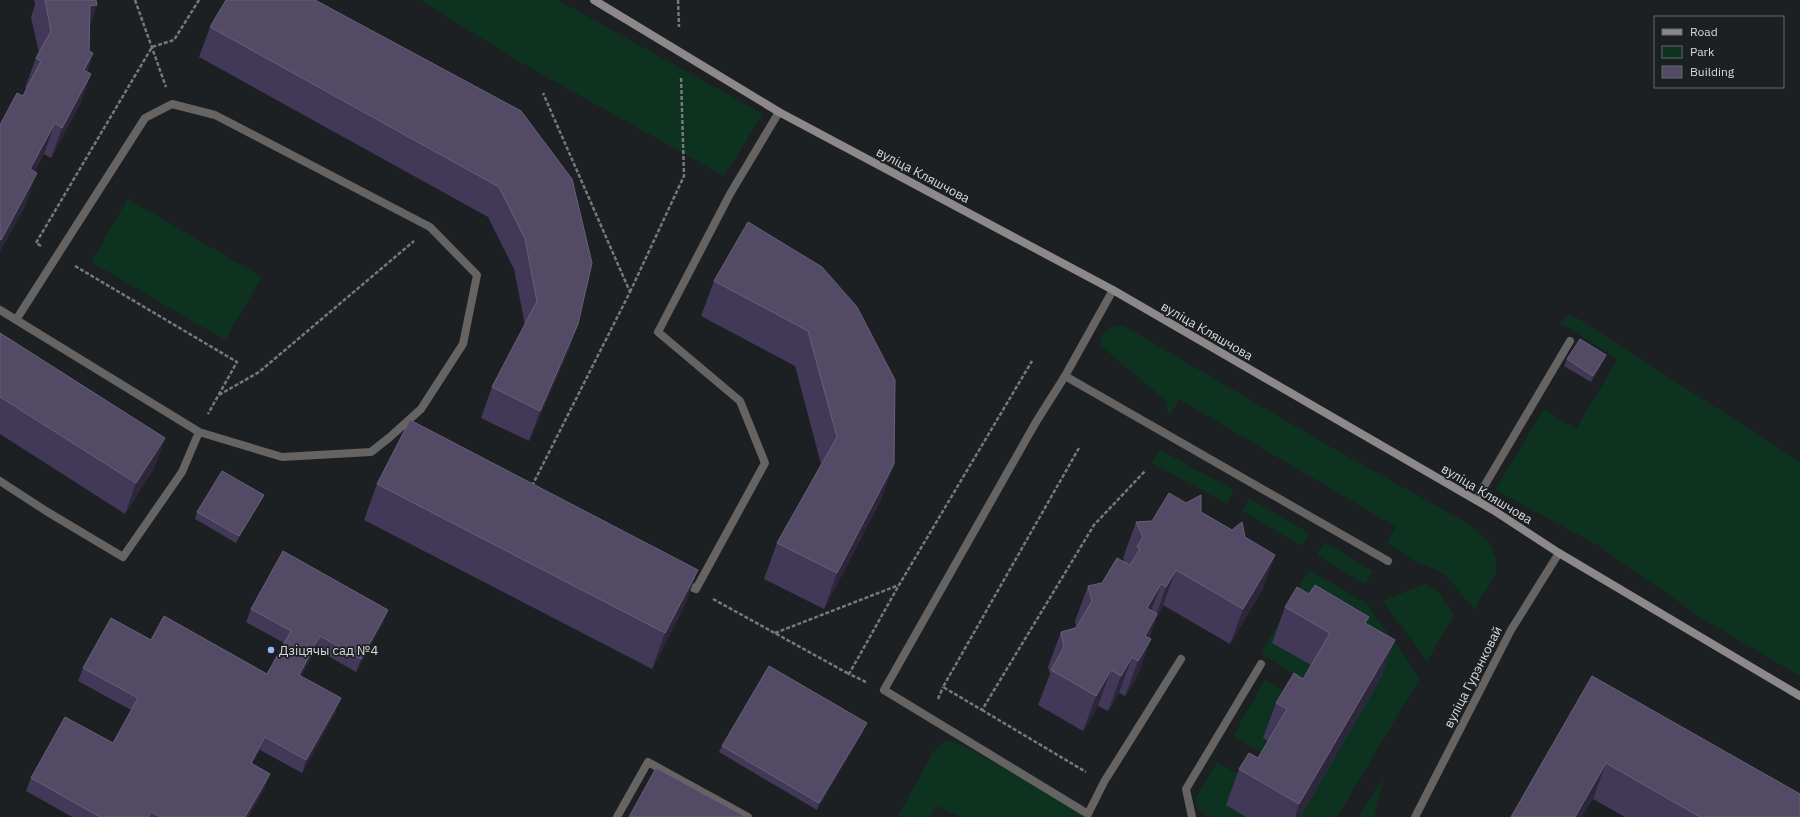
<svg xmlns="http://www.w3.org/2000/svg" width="1800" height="817" viewBox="0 0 1800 817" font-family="'IBM Plex Sans',sans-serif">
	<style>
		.green { fill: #0d3220 }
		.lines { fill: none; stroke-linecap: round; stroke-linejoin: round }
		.path { stroke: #76797b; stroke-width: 2.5; stroke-dasharray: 4 2; stroke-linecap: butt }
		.lane { stroke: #666363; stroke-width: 8 }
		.street { stroke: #666363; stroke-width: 8 }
		.secondary { stroke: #8d898a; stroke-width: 8 }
		.wall { fill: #423857 }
		.shaded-wall { fill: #2d273c }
		.building { fill: #534a65; stroke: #686078 }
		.poi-dot { fill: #95b7fd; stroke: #1d2023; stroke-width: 1.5 }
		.labels { text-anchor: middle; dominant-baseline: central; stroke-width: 3.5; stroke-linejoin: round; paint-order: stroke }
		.street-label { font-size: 13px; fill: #d9dbdd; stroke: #1d2023 }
		.poi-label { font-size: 13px; fill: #d9dbdd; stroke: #1d2023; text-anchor: start }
	</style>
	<rect width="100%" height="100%" fill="#1d2023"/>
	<path class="green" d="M420 0H558L763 114 724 176 520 62Z
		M128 199 262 277 225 340 91 262Z
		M1569 314 1577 318 1800 462V676L1703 619 1596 544 1495 490 1544 409 1576 429 1618 359 1560 323Z
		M1112 326H1124L1336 450 1467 523 1488 541 1496 558V575L1474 609 1446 575 1412 559 1387 543 1396 527 1179 399 1169 416 1165 400 1100 345 1101 336Z
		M1160 450 1234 490 1227 504 1152 463Z
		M1249 498 1309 533 1302 546 1242 511Z
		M1324 542 1373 571 1365 584 1317 555Z
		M1309 570 1367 604 1420 678 1337 817H1300L1317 669 1309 683 1261 654Z
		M1425 584 1438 592 1454 615 1427 661 1383 601Z
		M1265 680 1299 700 1264 738 1274 744 1267 756 1233 736Z
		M946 741 957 742 1093 817H960L937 806 930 817H898L933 752Z
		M1217 762 1252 782 1246 817H1210L1198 810 1196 798Z
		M1384 777 1374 817H1359Z"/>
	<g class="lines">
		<path class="path" d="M135 0 166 87
			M678 0 679 27
			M41 246 36 243 152 47 174 40 199 0
			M75 266 237 362 208 414
			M630 292 684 176 681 76
			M219 395 259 372 414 241
			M1079 448 943 687 982 710 1094 525 1145 471
			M532 486 630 292 543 93
			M713 599 849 674
			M775 633 899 585
			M866 682 849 674 899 585 1032 361
			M938 699 943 687
			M982 710 1086 772"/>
		<path class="lane" d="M1113 290 1065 376 1036 422 884 690 1088 814 1104 782 1181 659
			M0 310 199 432 182 472 123 557 46 511 0 481
			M16 320 145 118 172 104 215 115 430 227 477 275 463 344 421 409 390 437 371 452 282 457 199 432
			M1065 376 1388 561
			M1476 500 1570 341
			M683 583 696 589 765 463 740 401 658 332 730 194 779 112
			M617 817 648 762 748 817
			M1192 817 1186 789 1261 664"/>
		<path class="street" d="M1415 817 1511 630 1559 553"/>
		<path class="secondary" d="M594 0 779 112 1113 290 1493 510 1559 553 1800 696"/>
	</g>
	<path class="wall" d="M34 0H96L97 5 90 23 89 51 93 53 87 72 91 74 80 104 51 158 44 154 34 172 26 204 0 251V125L23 96 26 89 25 88 36 58 39 53 31 17 35 5Z
		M210 27 521 111 578 324 567 354 529 441 481 418 492 387 525 325 514 269 488 217 199 57Z
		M822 267 881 500 824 609 764 579 777 543 821 464 795 366 701 316 714 281Z
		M0 333 165 438 154 468 125 514 0 434Z
		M1606 355 1603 362 1591 382 1564 366 1567 359Z
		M377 484 685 605 652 669 364 520Z
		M264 495 261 501 236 543 195 519 197 512Z
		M1201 512 1275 555 1262 590 1230 644 1163 605 1156 619 1149 638 1138 675 1125 696 1119 693 1108 711 1098 706 1083 731 1038 705 1050 674 1048 667 1061 632 1076 627 1075 621 1088 586 1102 583 1125 563 1123 558 1136 522 1152 521Z
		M1309 594 1366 624 1382 676 1300 817H1246L1226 805 1239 769 1258 758 1268 741 1263 738 1276 703 1303 679 1311 665 1272 643 1285 607Z
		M251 609 388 610 383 623 356 672 316 649 301 676 336 711 302 773 260 750 252 764 265 787 248 817H72L26 791 31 778 113 743 131 710 78 681 83 668 151 640 267 674 284 643 246 622Z
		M1592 676 1800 817H1625L1593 799Z
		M864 730 817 810 719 752 722 746Z"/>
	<path class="shaded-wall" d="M88 0H96L94 5H97L86 35Z
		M93 53 82 84 84 70Z
		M91 74 80 104 51 158 62 128Z
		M55 123 44 154 19 200 30 169Z
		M37 173 26 204 0 251V242L1 240Z
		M578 324 567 354 529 441 540 411Z
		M1606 355 1603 362 1591 382 1593 376Z
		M165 438 154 468 125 514 136 483Z
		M894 464 881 500 824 609 837 573Z
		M264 495 261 501 236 543 239 536Z
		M1275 555 1262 590 1230 644 1243 609Z
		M698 570 685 605 652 669 665 633Z
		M1176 570 1163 605 1156 619 1144 650 1145 636 1155 618 1166 587Z
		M1161 584 1148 619 1147 608Z
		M388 610 383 623 356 672 361 659Z
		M320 636 316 649 294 688 299 675Z
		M1151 639 1138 675 1125 696 1138 661Z
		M1395 640 1382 676 1300 817H1295L1299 804Z
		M1132 657 1119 693 1108 711 1121 676Z
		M1111 670 1098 706 1083 731 1096 696Z
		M341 698 336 711 302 773 306 760Z
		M867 723 864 730 817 810 819 803Z
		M265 737 260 750 246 776 251 763Z
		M1606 763 1593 799 1582 817H1575Z
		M270 774 265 787 248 817H245Z"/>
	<path class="building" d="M45 0H96L97 5 90 6 89 51 93 53 84 70 91 74 62 128 55 123 30 169 37 173 1 240 0 239V125L17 93 23 96 41 61 36 58 51 31Z
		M226 0H315L521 111 572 179 592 263 578 324 540 411 492 387 537 301 525 239 499 187 210 27Z
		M748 222 822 267 857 307 895 380 894 464 837 573 777 543 837 437 808 331 714 281Z
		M0 333 165 438 136 483 0 397Z
		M1580 339 1606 355 1593 376 1567 359Z
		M410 420 698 570 665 633 377 484Z
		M222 471 264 495 239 536 197 512Z
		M1169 493 1186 503 1201 495V512L1232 530 1242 522 1245 537 1275 555 1243 609 1176 570 1166 587 1161 584 1147 608 1157 614 1145 636 1151 639 1138 661 1132 657 1121 676 1111 670 1096 696 1051 670 1064 647 1061 632 1076 628 1092 601 1088 586 1102 583 1117 558 1130 565 1140 549 1137 547 1143 537 1136 522 1152 521Z
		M283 551 388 610 361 659 320 636 299 675 341 698 306 760 265 737 251 763 270 774 245 817H161L151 812 148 817H100L31 778 65 717 113 743 138 698 83 668 111 618 151 640 164 616 267 674 291 631 251 609Z
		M1315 585 1369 617 1365 623 1395 640 1299 804 1239 769 1249 753 1258 758 1287 709 1276 703 1294 673 1303 679 1330 633 1285 607 1297 587 1309 594Z
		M769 666 867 723 819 803 722 746Z
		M1592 676 1800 794V817H1700L1606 763 1575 817H1511Z
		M656 768 746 817H629Z"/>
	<circle class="poi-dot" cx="271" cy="650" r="4"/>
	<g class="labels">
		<g class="street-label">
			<text transform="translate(923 175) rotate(28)">вуліца Кляшчова</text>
			<text transform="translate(1207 331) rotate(30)">вуліца Кляшчова</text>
			<text transform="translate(1487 494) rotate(31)">вуліца Кляшчова</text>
			<text transform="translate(1473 677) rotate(-63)">вуліца Гурэнковай</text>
		</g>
		<g class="poi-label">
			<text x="279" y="650">Дзіцячы сад №4</text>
		</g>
	</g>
	<rect x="1654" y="16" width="130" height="72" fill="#1d2023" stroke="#686b6d"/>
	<rect x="1662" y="29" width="20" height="6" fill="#8d898a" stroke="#686b6d"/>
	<text x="1690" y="36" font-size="12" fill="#d9dbdd">Road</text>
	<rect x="1662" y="46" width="20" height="12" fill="#0d3220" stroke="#686b6d"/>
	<text x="1690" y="56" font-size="12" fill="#d9dbdd">Park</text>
	<rect x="1662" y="66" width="20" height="12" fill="#534a65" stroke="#686b6d"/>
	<text x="1690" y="76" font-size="12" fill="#d9dbdd">Building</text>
</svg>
